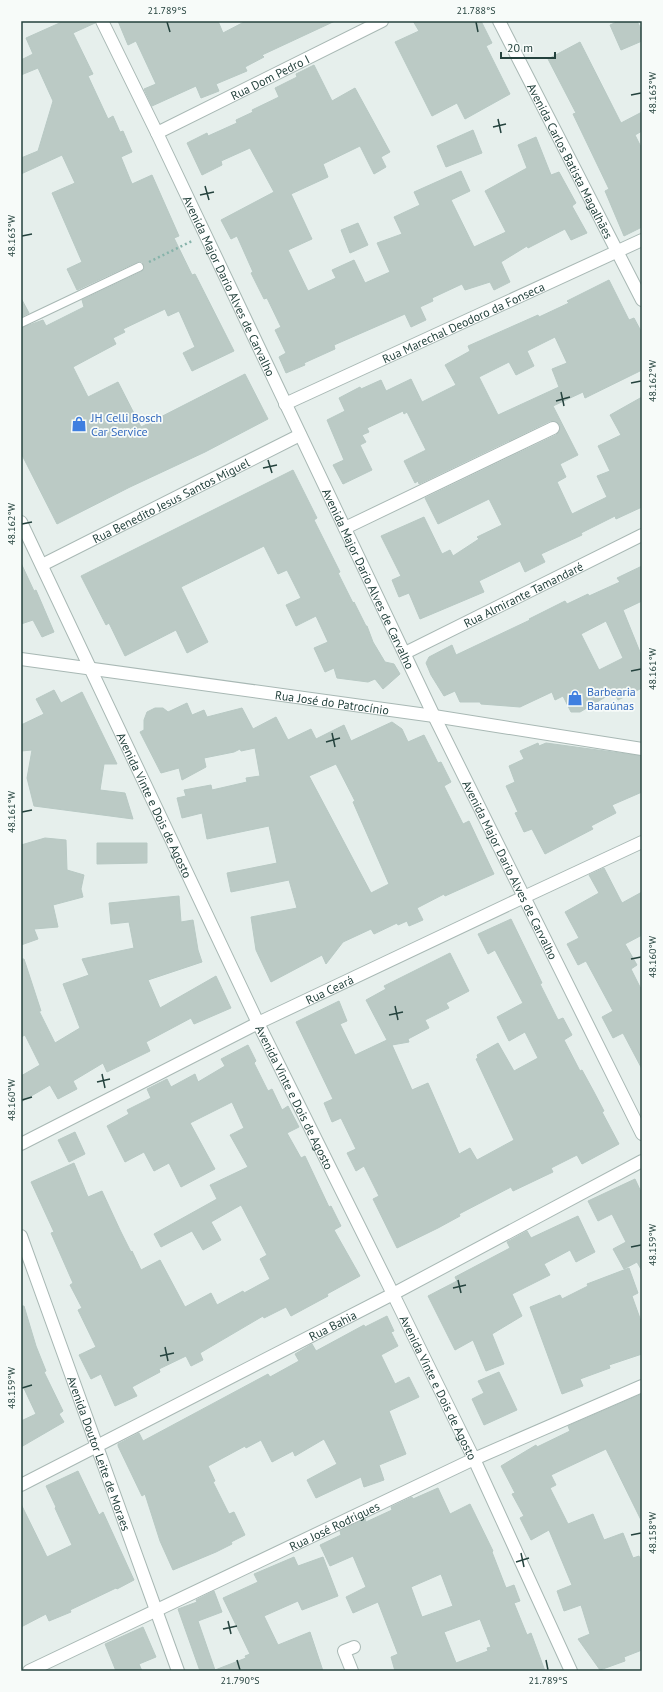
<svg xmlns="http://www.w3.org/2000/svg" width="663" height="1692" viewBox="0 0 663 1692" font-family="'PT Sans',sans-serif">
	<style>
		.building { fill: #bbcac5; stroke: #b8c9c4; fill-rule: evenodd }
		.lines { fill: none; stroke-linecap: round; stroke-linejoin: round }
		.service-casing { stroke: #a8b8b4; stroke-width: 10 }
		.minor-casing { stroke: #a8b8b4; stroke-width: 14 }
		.tertiary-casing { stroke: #a8b8b4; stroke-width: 14 }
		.path { stroke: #86b3aa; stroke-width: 2.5; stroke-dasharray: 2 3; stroke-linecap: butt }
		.service { stroke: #fff; stroke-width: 8 }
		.minor { stroke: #fff; stroke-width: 12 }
		.tertiary { stroke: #fff; stroke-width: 12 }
		.ticks { fill: none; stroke: #24423d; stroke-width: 1.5 }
		.labels { text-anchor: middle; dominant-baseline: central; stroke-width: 3.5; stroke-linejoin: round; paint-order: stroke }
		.street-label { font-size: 12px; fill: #24423d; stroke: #f7fbf9 }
		.shop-label { font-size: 12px; fill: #366cbe; stroke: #f7fbf9; text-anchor: start }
		.neatline { fill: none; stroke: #24423d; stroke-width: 1.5 }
		.ticks-label { font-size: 10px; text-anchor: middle; fill: #24423d }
	</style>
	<rect width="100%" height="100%" fill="#e6efec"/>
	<path class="building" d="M64 21H95V23L73 33 93 74 88 76 108 119 113 116 120 132 123 131 132 152 121 157 132 184 152 175 179 236 174 238 192 275 195 274 234 351 192 371 183 353 195 347 179 311 168 316 165 309 123 329 125 332 113 338 116 344 73 367 88 397 118 382 141 427 245 374 268 419 205 452 130 487 57 524 21 453V328L43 320 46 326 84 307 82 300 141 272 144 267 142 262H137L77 290 67 269 82 262 52 193 75 183 62 155 21 174V158L38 151 53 101 38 68 21 75V60L33 54 26 38Z
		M118 21H218L223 33 246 21H335L262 55 264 57 245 67 247 71 216 84 219 91 201 98 196 86 152 106 144 89 156 84 136 41 128 45Z
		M413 21H481L492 43 486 46 510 94 465 119 457 103 432 116 395 42 419 31Z
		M619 21H637L642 31V41L621 50 610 25Z
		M580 42 621 123 642 112V131L635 135 642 149V227L624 236 605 191 609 189 573 114 576 113 548 59Z
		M314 65 332 101 355 88 390 152 381 157 386 167 374 174 360 146 323 164 328 177 291 194 312 239 288 250 308 291 336 278 332 270 354 260 365 283 390 272 377 243 402 234 394 217 420 205 414 192 461 171 470 191 451 200 474 247 506 232 485 191 527 168 518 145 536 137 551 175 559 172 576 203 572 206 587 233 571 240 565 229 528 248 527 246 501 262 510 282 494 290 490 282 465 290 462 284 432 298 433 301 420 307 426 320 411 327 405 314 334 345 335 349 304 363 305 365 286 373 279 357 286 353 275 330 281 327 267 298 264 299 251 273 253 272 237 236 231 239 221 220 274 192 250 148 221 161 222 165 202 175 187 143 207 133 208 136 237 123 236 120 253 112 252 110 279 97 275 88 297 77 296 74Z
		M473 130 482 153 446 167 437 146Z
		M358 223 368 245 350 253 341 230Z
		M609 280 629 320 634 318 642 333V370L585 398 583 392 553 406 578 455 560 464 566 477 557 482 572 514 607 497 597 476 610 471 598 446 621 435 610 415 642 397V507L616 519 615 516 581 533 582 535 541 554 545 562 525 572 520 561 479 581 484 592 420 619 409 593 399 597 392 580 401 576 381 536 424 517 442 554 450 550 453 556 479 539 477 537 502 525 489 499 438 524 425 498 556 435 559 432 560 425 557 422 550 421 419 484 418 481 415 483 404 461 426 450 407 412 404 414 403 411 367 428 369 432 362 435 366 442 360 445 372 470 343 484 333 465 344 460 327 420 345 411 339 398 360 387 361 389 381 380 386 391 411 379 422 402 456 385 445 365 470 351 468 346 538 315 539 317 569 303 567 301ZM555 337 567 363 552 369 559 387 498 415 479 377 509 362 516 375 534 366 527 351Z
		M21 298 29 313 21 317Z
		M293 470 317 518 314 520 340 572 338 573 353 603 354 602 366 626H367L373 642 385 662 394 664 400 674 383 689 375 679 368 682 337 678 334 668 325 672 314 648 328 642 316 616 296 626 286 605 301 598 287 570 278 574 264 546 181 587 208 642 187 653 176 630 125 656 109 623 106 625 81 576Z
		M21 563 34 591 36 590 54 632 42 637 33 620 21 624Z
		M642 566V601L623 610 642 657V688L618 700 614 692 580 712H571L563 696 555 700 552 692 520 707 481 704 480 702H460L455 691 444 696 431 675 426 663 429 657 452 645 456 655 530 620 529 619 565 601 567 604 588 594 589 596 620 582 617 578ZM606 621 623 658 599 670 581 634Z
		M54 690 61 703 82 692 117 764H104L100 790 125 793 133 819 34 806 27 778 32 750 21 751V725L44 714 36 699Z
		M187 703 192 715 204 710 207 717 242 708 253 729 276 717 288 740 311 729 316 739 344 725 351 741 392 722 402 729 408 742 424 735 438 763 441 762 451 782 444 786 463 824 469 821 494 874 445 896 444 894 417 908 423 920 409 926 407 921 398 925 397 923 374 934 371 929 343 942 326 964 322 955 271 982 256 950 251 917 297 908 289 880 231 892 227 873 277 863 269 826 207 839 202 813 182 818 177 798 186 796 184 790 211 785 212 790 247 782 246 778 260 776 255 748 241 751 240 749 234 752 204 758 206 767 182 780 179 768 161 773 140 732 144 730V720L147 712 155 708H163L168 712ZM336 764 355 801 353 802 389 884 371 893 309 776Z
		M538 743 539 746 546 743 642 756V792L612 805 616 813 591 826 593 829 545 854 532 829 524 832 515 813 518 812 506 786 515 782 509 766 524 759 520 751Z
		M45 838 66 840 67 870 84 875 81 889 83 897 53 905 58 927 34 929 38 939 21 945V845Z
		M97 843H147V863L97 864Z
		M604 868 622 903 642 892V935L625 944 637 965 631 969 642 991V1069L623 1033 613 1038 602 1017 613 1011 586 961 578 965 567 944 579 938 565 912 599 893 589 875Z
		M179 896 181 922 193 920 198 950 202 962 148 980 160 1008 216 976 231 1008 194 1024 191 1018 146 1042 150 1051 107 1072 103 1063 73 1081 77 1089 58 1099 50 1085 21 1102V1076L40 1065 25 1035 21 1037V959H24L41 1011H39L55 1043 80 1028 63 984 89 975 82 959 134 948 129 922 111 924 109 903Z
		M511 919 542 983 540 984 558 1020 563 1018 572 1035 564 1040 580 1071 582 1070 594 1092 604 1111 602 1112 619 1144 582 1164 577 1155 551 1168 553 1172 513 1191 511 1187 459 1214 460 1216 438 1228 397 1248 373 1199 379 1196 364 1166 356 1171 347 1153 356 1149 341 1118 332 1122 324 1103 333 1099 296 1022 339 1001 347 1021 340 1024 355 1055 387 1040 366 1000 386 989 384 986 450 953 469 991 446 1003 449 1008 425 1020 429 1028 408 1039 409 1042 392 1045 412 1090 428 1083 459 1154 470 1148 477 1160 514 1140 476 1059 478 1058 477 1055 498 1043 514 1071 538 1058 525 1032 509 1041 497 1017 523 1003 495 950 488 954 478 934Z
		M248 1045 256 1061 254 1063 268 1091 272 1089 282 1110 288 1106 299 1127 287 1133 301 1158 305 1156 329 1207 331 1206 341 1226 334 1230 360 1276 327 1294 328 1296 291 1316 286 1307 264 1318 263 1316 200 1353 203 1360 191 1366 186 1356 159 1369 160 1372 132 1387 137 1396 115 1406 101 1374 91 1379 79 1355 96 1347 78 1310 82 1308 70 1285 73 1283 51 1233 54 1232 31 1182 74 1163 88 1197 102 1191 120 1230 131 1252 132 1251 141 1270 160 1260 185 1307 211 1293 217 1305 243 1291 244 1293 270 1279 260 1259 267 1255 241 1205 211 1222 221 1240 203 1250 192 1231 161 1247 154 1234 217 1199 210 1185 248 1167 230 1135 244 1128 232 1102 190 1123 215 1169 181 1187 169 1163 154 1171 144 1152 125 1162 107 1126 129 1114 127 1110 151 1098 147 1089 167 1079 171 1087 195 1074 198 1082 225 1066 221 1059Z
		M75 1132 85 1154 69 1162 58 1140Z
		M635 1179 642 1194V1271L637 1262 624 1269 613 1249 626 1242 612 1214 598 1221 588 1201Z
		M578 1216 595 1252 576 1262 570 1250 544 1264 550 1275 512 1294 522 1316 492 1334 504 1364 486 1371 473 1340 455 1350 428 1296 457 1281 455 1277 510 1248 507 1242 527 1231 531 1238Z
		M629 1268 638 1293 632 1296 642 1324V1354L609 1365 610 1368 580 1379 583 1386 562 1394 530 1307 560 1295 562 1299 588 1286 587 1284Z
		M21 1306H24L36 1346 46 1371 44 1372 63 1411 59 1414 64 1422 21 1447V1421L36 1414 21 1382Z
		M387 1316 394 1331 391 1332 398 1346 381 1355 395 1384 409 1377 419 1397 389 1411 406 1454 379 1465 384 1480 364 1487 361 1477 316 1498 307 1480 337 1464 324 1439 295 1456 293 1451 272 1462 261 1440 246 1448 245 1446 208 1466 215 1481 213 1482 229 1514 234 1512 245 1535 231 1542 232 1544 216 1552 173 1570 160 1541 145 1494 142 1496 118 1446V1444L139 1433 143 1441 268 1374 270 1377 299 1361 295 1354 312 1344 316 1351 364 1325 365 1327Z
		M499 1372 517 1410 484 1425 472 1399 484 1393 478 1381Z
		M642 1394V1522L606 1449 551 1475 556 1485 550 1488 568 1524 593 1514 604 1540 623 1533 633 1558 639 1556 642 1564V1650L624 1657 625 1661 600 1670 578 1639 590 1634 581 1605 564 1611 557 1591 572 1585 549 1530 531 1540 520 1518 524 1516 512 1494 515 1493 501 1466 536 1445 537 1447 570 1431 568 1426Z
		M78 1471 99 1515 103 1512 134 1580 117 1589 116 1588 70 1610 71 1612 49 1621 46 1614 21 1627V1504L47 1557 72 1545 55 1508 56 1507 46 1486Z
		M438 1488 450 1514 470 1504 493 1551 492 1552 506 1588 514 1585 520 1601 514 1603 527 1635 531 1633 545 1671H395L391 1657 398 1654 378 1602 353 1613 346 1597 366 1587 353 1556 330 1566 320 1545 341 1535 340 1531 365 1519 366 1522 392 1510 391 1507 412 1497 413 1499ZM441 1574 453 1606 422 1617 411 1587ZM480 1619 491 1647 487 1648 488 1651 456 1663 444 1632Z
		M294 1557 298 1566 323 1557 338 1596 302 1610 298 1601 264 1616 278 1645 310 1632 323 1671H200L178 1609 197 1602 196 1600 214 1591 222 1612 198 1621 215 1670 246 1658 245 1656 250 1654 223 1598 258 1582 254 1574Z
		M143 1627 156 1657 139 1664 142 1671H116L105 1644Z"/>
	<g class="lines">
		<g class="service-casing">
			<path id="service" d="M21 323 139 267"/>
		</g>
		<g class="minor-casing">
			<g id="minor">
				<path id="s1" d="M102 21 157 133 434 716 642 1134"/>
				<path id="s2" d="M499 21 642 300"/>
				<path id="s3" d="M157 133 382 21"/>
				<path id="s4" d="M285 404 642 240"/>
				<path id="s5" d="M21 522 258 1023 393 1294 474 1459 571 1671"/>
				<path d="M345 528 553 428"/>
				<path id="s6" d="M42 565 300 435"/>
				<path id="s7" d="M405 653 642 535"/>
				<path id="s8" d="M21 1144 258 1023 524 897 642 842"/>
				<path id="s9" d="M21 1485 393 1294 642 1161"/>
				<path id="s10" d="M29 1671 474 1459 642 1386"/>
				<path d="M352 1671 344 1651 354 1647"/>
			</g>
		</g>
		<g class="tertiary-casing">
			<g id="tertiary">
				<path id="s11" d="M21 659 434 716 642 749"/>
				<path id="s12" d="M21 1236 178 1671"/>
			</g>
		</g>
		<path class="path" d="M149 262 192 241"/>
		<use href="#service" class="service"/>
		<use href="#minor" class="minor"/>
		<use href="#tertiary" class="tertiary"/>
	</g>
	<path class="ticks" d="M167 22 170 32M476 22 478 32M631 95 641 93M498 119 501 133M493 127 506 124M205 186 209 200M200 195 214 192M22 236 32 234M631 383 641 381M561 392 564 406M556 401 570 397M268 460 272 473M263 468 277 465M22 524 32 522M631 671 641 669M332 733 335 747M326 742 340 738M22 812 32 810M631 959 641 957M395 1006 398 1020M389 1015 403 1012M102 1074 105 1088M97 1082 110 1079M22 1100 32 1097M631 1247 641 1245M458 1280 461 1293M453 1288 466 1285M165 1347 168 1361M160 1356 174 1353M22 1388 32 1385M631 1535 641 1533M521 1553 524 1567M516 1562 529 1558M228 1621 231 1634M223 1629 237 1626M237 1660 240 1670M546 1660 548 1670"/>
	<defs>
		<g id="shop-bare" transform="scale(1.2)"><path d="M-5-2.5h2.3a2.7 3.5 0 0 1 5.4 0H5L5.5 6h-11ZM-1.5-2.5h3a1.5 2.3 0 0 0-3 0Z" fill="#3f7fe0" stroke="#f7fbf9" stroke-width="2.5" paint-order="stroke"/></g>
	</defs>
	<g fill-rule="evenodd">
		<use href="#shop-bare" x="79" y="424"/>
		<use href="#shop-bare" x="575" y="698"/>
	</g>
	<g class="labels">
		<g class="street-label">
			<text stroke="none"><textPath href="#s3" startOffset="126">Rua Dom Pedro I</textPath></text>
			<text stroke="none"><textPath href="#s2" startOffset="157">Avenida Carlos Batista Magalhães</textPath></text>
			<text stroke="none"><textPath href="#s1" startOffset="294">Avenida Major Dario Alves de Carvalho</textPath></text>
			<text stroke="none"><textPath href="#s4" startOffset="196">Rua Marechal Deodoro da Fonseca</textPath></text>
			<text stroke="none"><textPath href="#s6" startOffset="144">Rua Benedito Jesus Santos Miguel</textPath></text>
			<text stroke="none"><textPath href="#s1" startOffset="618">Avenida Major Dario Alves de Carvalho</textPath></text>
			<text stroke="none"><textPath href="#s7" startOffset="132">Rua Almirante Tamandaré</textPath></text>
			<text stroke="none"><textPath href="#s11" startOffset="314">Rua José do Patrocínio</textPath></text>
			<text stroke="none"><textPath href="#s5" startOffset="313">Avenida Vinte e Dois de Agosto</textPath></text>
			<text stroke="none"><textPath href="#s1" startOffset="942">Avenida Major Dario Alves de Carvalho</textPath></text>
			<text stroke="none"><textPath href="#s8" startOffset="345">Rua Ceará</textPath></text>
			<text stroke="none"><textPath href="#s5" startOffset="637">Avenida Vinte e Dois de Agosto</textPath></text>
			<text stroke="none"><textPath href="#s9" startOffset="350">Rua Bahia</textPath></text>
			<text stroke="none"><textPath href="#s5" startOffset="961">Avenida Vinte e Dois de Agosto</textPath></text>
			<text stroke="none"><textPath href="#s12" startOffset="231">Avenida Doutor Leite de Moraes</textPath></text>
			<text stroke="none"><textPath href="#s10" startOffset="338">Rua José Rodrigues</textPath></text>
		</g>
		<g class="shop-label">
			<text x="91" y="417">JH Celli Bosch<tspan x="91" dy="14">Car Service</tspan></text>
			<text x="587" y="691">Barbearia<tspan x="587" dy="14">Baraúnas</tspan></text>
		</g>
	</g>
	<rect width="663" height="1692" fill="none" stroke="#f7fbf9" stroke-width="44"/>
	<path d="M501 52v6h54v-6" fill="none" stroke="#24423d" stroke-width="2"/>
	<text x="507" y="52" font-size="12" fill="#24423d" stroke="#f7fbf9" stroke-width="3" paint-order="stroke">20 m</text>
	<rect x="22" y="22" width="619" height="1648" class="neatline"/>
	<g class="ticks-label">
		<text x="167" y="14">21.789°S</text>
		<text x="476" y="14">21.788°S</text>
		<text transform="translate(652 93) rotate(-90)" y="4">48.163°W</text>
		<text transform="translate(11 236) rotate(-90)" y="4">48.163°W</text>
		<text transform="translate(652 381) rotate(-90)" y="4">48.162°W</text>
		<text transform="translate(11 524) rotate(-90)" y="4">48.162°W</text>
		<text transform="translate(652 669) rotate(-90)" y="4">48.161°W</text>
		<text transform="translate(11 812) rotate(-90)" y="4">48.161°W</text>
		<text transform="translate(652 957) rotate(-90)" y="4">48.160°W</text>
		<text transform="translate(11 1100) rotate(-90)" y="4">48.160°W</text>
		<text transform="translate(652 1245) rotate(-90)" y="4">48.159°W</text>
		<text transform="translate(11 1388) rotate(-90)" y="4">48.159°W</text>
		<text transform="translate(652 1533) rotate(-90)" y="4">48.158°W</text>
		<text x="240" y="1684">21.790°S</text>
		<text x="548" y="1684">21.789°S</text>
	</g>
</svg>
